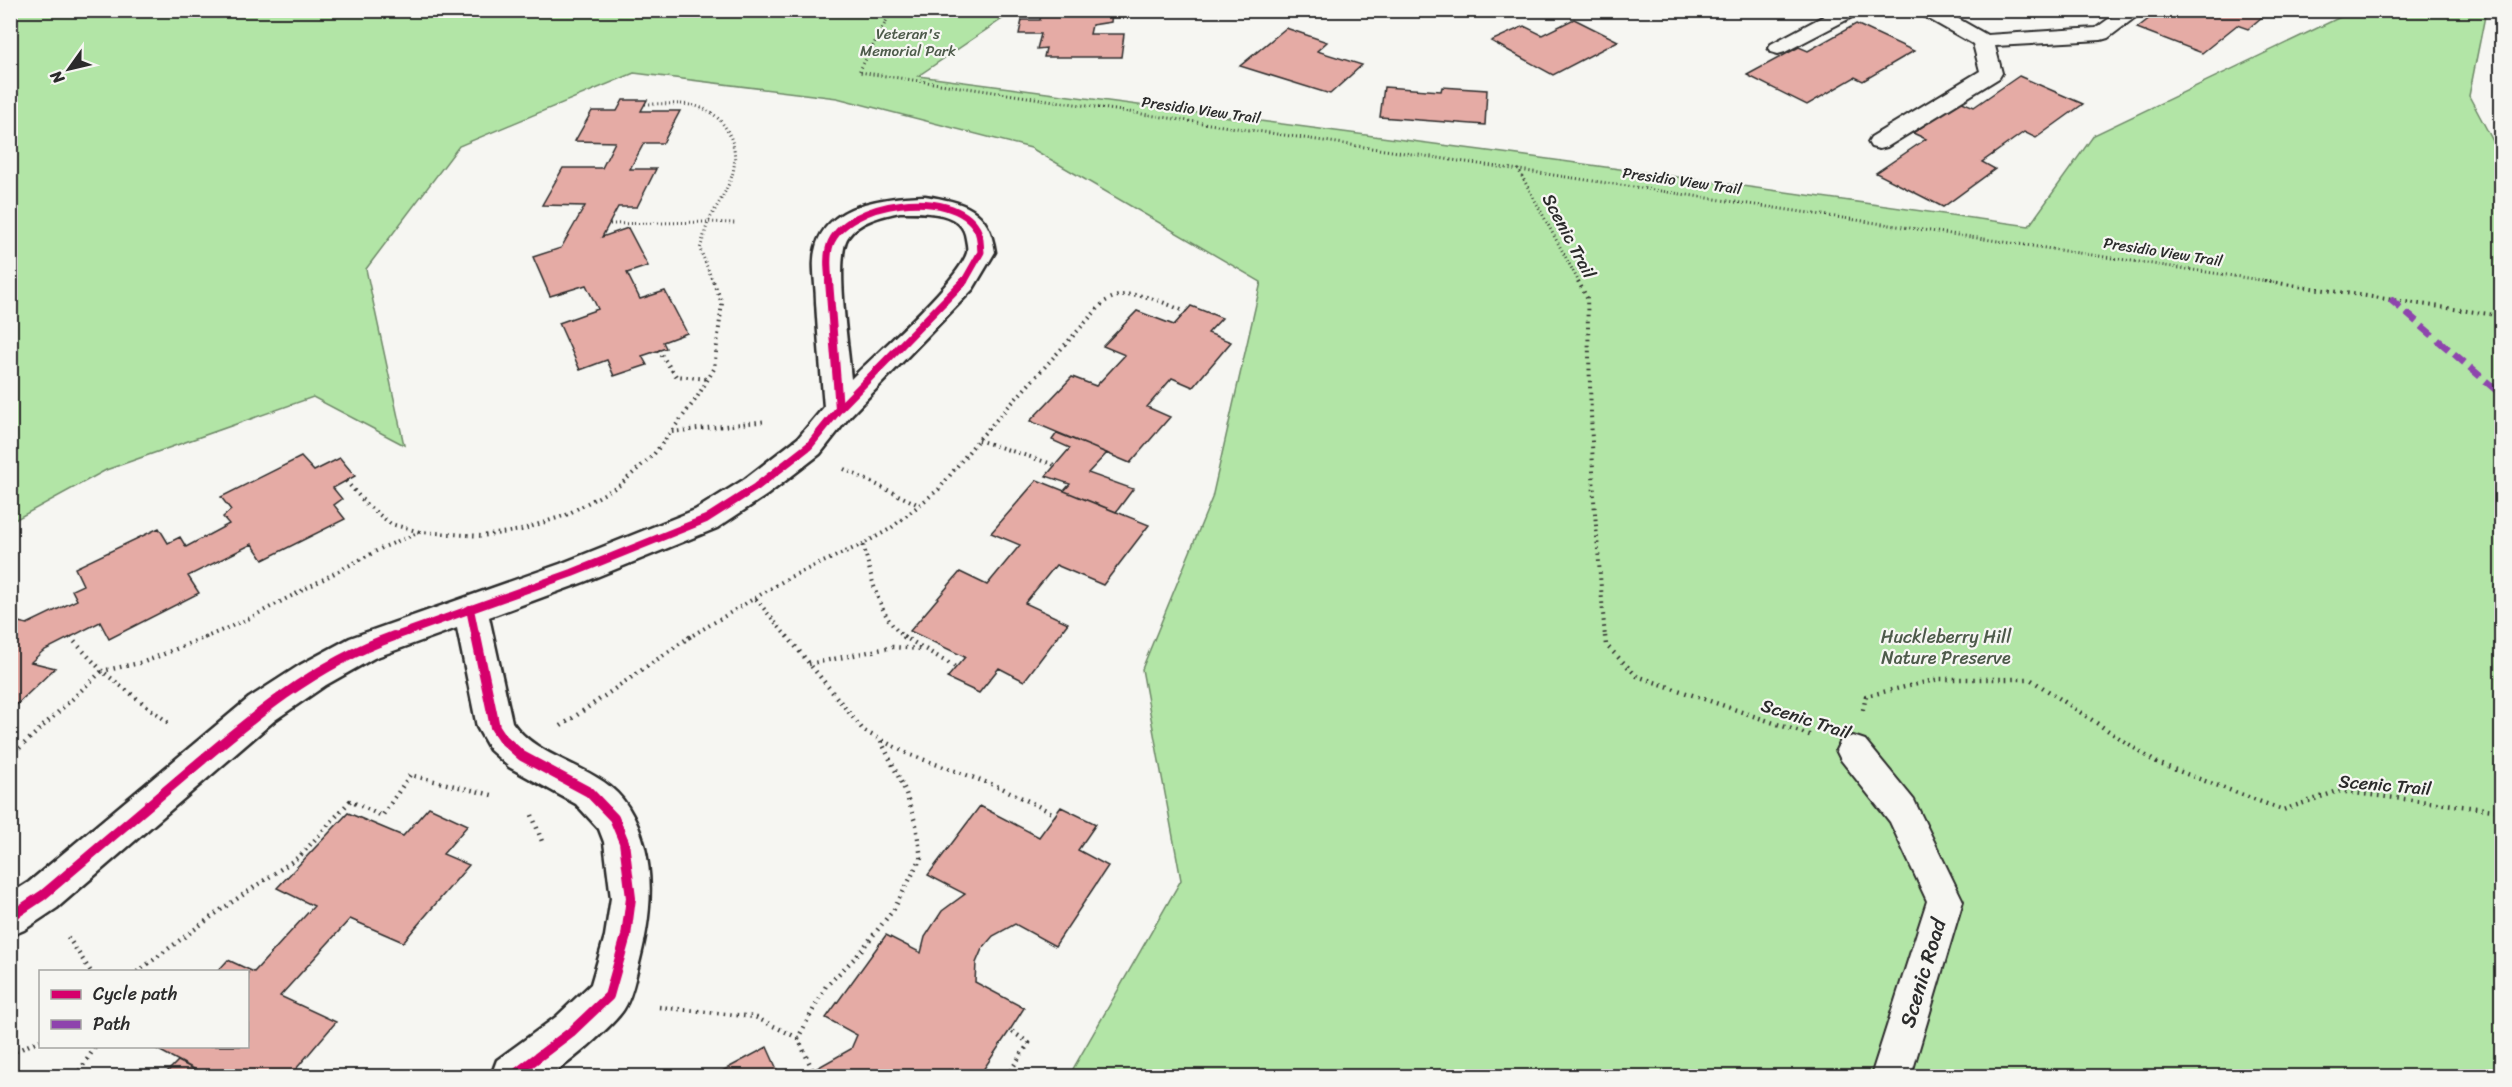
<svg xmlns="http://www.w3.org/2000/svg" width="2512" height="1087" viewBox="0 0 2512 1087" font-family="Sriracha,sans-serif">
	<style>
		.green { fill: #b2e5a6; stroke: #6e8868; stroke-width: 1.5 }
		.building { fill: #e5aba5; stroke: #2b2b2b; stroke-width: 1.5 }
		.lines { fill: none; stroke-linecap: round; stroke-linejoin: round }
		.lane-casing { stroke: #2b2b2b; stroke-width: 4 }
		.street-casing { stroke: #2b2b2b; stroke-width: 5 }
		.path-far2 { stroke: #2b2b2b; stroke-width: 3; stroke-dasharray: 1 3; stroke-linecap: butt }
		.path-far1 { stroke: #2b2b2b; stroke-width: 4; stroke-dasharray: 1.5 4.5; stroke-linecap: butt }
		.path { stroke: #2b2b2b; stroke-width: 4.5; stroke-dasharray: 1.5 5; stroke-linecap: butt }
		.lane { fill: #f6f6f2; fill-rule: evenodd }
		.street { fill: #f6f6f2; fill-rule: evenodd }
		.quiet { stroke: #8e44ad; stroke-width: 7; stroke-dasharray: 14 7; stroke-linecap: butt }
		.cycleway-far2-casing { stroke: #f6f6f2; stroke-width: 10 }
		.cycleway-far1-casing { stroke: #f6f6f2; stroke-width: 12 }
		.cycleway-casing { stroke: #f6f6f2; stroke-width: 14 }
		.cycleway-far2 { stroke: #d6006c; stroke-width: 7 }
		.cycleway-far1 { stroke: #d6006c; stroke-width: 8 }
		.cycleway { stroke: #d6006c; stroke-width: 10 }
		.labels { text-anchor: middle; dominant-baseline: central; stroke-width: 4.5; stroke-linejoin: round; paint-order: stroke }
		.far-park-label { font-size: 15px; fill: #4d5a4a; stroke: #f6f6f2 }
		.far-street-label { font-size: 15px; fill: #2b2b2b; stroke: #f6f6f2 }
		.street-label { font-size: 18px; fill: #2b2b2b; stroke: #f6f6f2 }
		.park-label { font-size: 18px; fill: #4d5a4a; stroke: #f6f6f2 }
		.near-street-label { font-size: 21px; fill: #2b2b2b; stroke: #f6f6f2 }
	</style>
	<rect width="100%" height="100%" fill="#f6f6f2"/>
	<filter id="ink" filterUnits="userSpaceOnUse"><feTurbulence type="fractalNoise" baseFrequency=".0167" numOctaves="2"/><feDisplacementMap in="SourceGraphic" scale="12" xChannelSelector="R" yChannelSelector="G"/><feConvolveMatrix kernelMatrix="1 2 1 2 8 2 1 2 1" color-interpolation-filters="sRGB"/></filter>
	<g filter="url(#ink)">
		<path class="green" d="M11 11H1014L918 76 1526 156 2029 226 2094 135 2353 11H2486L2469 96 2502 158 2501 1076H1069L1181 880 1142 669 1212 498 1261 282 1031 148 837 98 634 73 459 146 366 269 404 445 313 397 106 470 11 522Z"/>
		<path class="building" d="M1042 10 1112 11 1111 22 1092 25 1090 34H1124L1121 57H1044L1046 48 1037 49 1041 34H1019L1022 20H1040Z
			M2160 10H2270L2248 29 2237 25 2202 53 2137 28Z
			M2499 10H2502V64L2498 63Z
			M1574 19 1618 41 1553 75 1491 41 1524 26 1542 35Z
			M1856 24 1914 51 1863 81 1855 77 1807 105 1747 75 1799 47 1808 51Z
			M1286 28 1327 42 1317 51 1362 65 1330 94 1240 66Z
			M2019 76 2083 104 2036 138 2024 132 1982 162 1995 169 1943 207 1876 173 1926 139 1913 133 1960 101 1974 107Z
			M1384 87 1441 91 1442 87 1487 90 1485 125 1380 117Z
			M623 100H647L641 111H680L663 143H644L630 169H656L637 207H618L602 237 628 228 648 266 627 273 640 299 665 291 687 333 663 342 666 348 642 356 647 365 614 376 607 360 580 370 559 323 598 309 586 285 550 296 533 257 561 248 585 206 542 205 563 168H602L615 142 575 141 592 111H617Z
			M1191 306 1222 318 1208 333 1231 342 1193 387 1172 378 1147 407 1170 417 1130 463 1030 421 1072 377 1096 386 1125 355 1103 346 1137 311 1174 325Z
			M1057 433 1107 453 1088 473 1133 489 1116 512 1064 491 1070 484 1046 476 1070 448 1052 440Z
			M301 457 314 471 340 458 355 476 333 488 342 499 334 505 345 519 263 560 252 544 188 576 199 593 109 639 100 622 43 651 31 662 55 668 10 711V620L27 624 77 600 72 590 83 585 75 568 159 528 168 543 180 537 186 547 229 524 223 517 231 510 221 497Z
			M1037 480 1149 525 1103 585 1056 565 1025 603 1068 623 1024 681 999 668 979 693 947 678 965 657 910 631 960 572 987 585 1020 545 991 533Z
			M980 806 1039 837 1061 807 1096 824 1078 850 1108 866 1055 946 1015 924 993 936 982 949 976 963 975 982 1024 1008 1010 1030 979 1076H803L851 1049 857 1035 826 1018 886 935 921 953 925 937 942 911 965 894 928 875Z
			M429 807 468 825 443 854 469 865 403 942 350 919 280 996 336 1022 290 1076H207L151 1046H248V972H217L228 960 254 972 314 906 277 888 348 813 403 836Z
			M767 1047 780 1076H713Z
			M178 1061 207 1076H163Z"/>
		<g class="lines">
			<g class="lane-casing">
				<path id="lane" d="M1835 10H1861L1858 14 1785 52 1778 54 1771 52 1768 48 1771 44Z
					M1917 10H1943L1987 35 2096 28 2121 10H2145L2108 38 2101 40 1995 46 2002 73 1999 78 1887 147 1879 149 1871 147 1868 142 1871 137 1980 71 1973 44 1920 14Z
					M1853 736 1865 740 1914 800 1963 901 1911 1076H1871L1927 901 1890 822 1841 760 1836 750 1841 740Z"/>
			</g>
			<g class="street-casing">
				<path id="street" d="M925 196C963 202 989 208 995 252L973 289 850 416 820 454 767 495 717 528 584 582 489 617 512 722C540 763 602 764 628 807 659 857 652 917 637 971 634 983 631 998 624 1009 615 1024 566 1067 549 1075 541 1080 502 1077 491 1076L497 1060 556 1017 591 984 605 936 611 898 604 842 599 829 576 804 509 767 490 750 477 727 457 628 374 658 326 685 275 720 57 908 24 930 10 936V894L29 882 249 698 300 665 350 638 560 564 695 510 745 479 798 438 824 407C821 372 818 337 816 302 816 284 811 264 816 247 828 203 887 197 925 196ZM900 212C922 212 963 210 966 239 967 244 968 249 967 253 957 283 877 353 851 379 849 351 834 257 848 237 859 221 882 216 900 212Z"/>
			</g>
			<path class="path-far2" d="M892 10 859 72 2274 282
				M645 104C681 104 712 98 730 136 735 147 736 159 733 172 729 188 716 207 708 222L735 223
				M1518 169 1579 282
				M610 224 708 222 700 249 713 282"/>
			<path class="path-far1" d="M1578 281 1587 298 1594 500 1605 638
				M2264 281 2502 316
				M658 350 676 376 709 379
				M672 432 767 421
				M978 440 1055 465
				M844 469 919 505
				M346 481 366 504 391 524 420 532
				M756 599 788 638
				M204 638 248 619 384 547 420 532 482 536 521 530 566 515 620 485 654 454 696 399 714 369 722 303 713 281
				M688 638 790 577 863 544
				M905 638C877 615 872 577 863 544L890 529 939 489 978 440 1104 302C1131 285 1159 301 1186 312"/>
			<path class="path" d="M787 636 864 731 908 754 1002 788 1056 815
				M903 636 957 668
				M1605 636 1606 645 1637 676 1812 736
				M70 637 102 671 144 662 208 636
				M809 664 893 647 920 649
				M1863 710 1866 696 1939 679H2030L2157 763 2283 810 2338 791 2502 811
				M561 726 691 636
				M10 757 102 671 171 725
				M532 815 543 844
				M68 937 91 972
				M137 972 222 909 300 856 350 801 382 816 410 775 496 796
				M659 1007 755 1017 798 1038 826 986 856 957 894 909 921 858 916 825 905 790 880 739
				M798 1038 813 1071
				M10 1054 40 1040
				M76 1076 96 1046
				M1007 1076 1029 1043 1010 1030"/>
			<use href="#lane" class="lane"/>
			<use href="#street" class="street"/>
			<path class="quiet" d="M2390 299 2502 395"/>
			<g class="cycleway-far2-casing">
				<path id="cycleway-far2" d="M829 282C828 271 826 257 830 245 846 201 953 186 977 229 981 236 980 245 981 252L964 282"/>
			</g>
			<g class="cycleway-far1-casing">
				<path id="cycleway-far1" d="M829 281 839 409
					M839 409 964 281
					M470 609 476 638
					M390 638 572 573 706 519 756 487 809 446 839 409"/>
			</g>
			<g class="cycleway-casing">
				<path id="cycleway" d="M476 636 495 727 503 739 522 756 589 792 614 818 624 842 631 898 626 936 609 996 571 1032 513 1076
					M10 917 43 895C89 856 136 816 182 777 249 720 311 666 394 636"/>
			</g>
			<use href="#cycleway-far2" class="cycleway-far2"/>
			<use href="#cycleway-far1" class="cycleway-far1"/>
			<use href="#cycleway" class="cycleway"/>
		</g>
	</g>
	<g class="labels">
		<g class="far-park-label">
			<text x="908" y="34">Veteran's<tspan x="908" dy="17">Memorial Park</tspan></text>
		</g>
		<g class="far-street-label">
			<text transform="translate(1201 110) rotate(8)">Presidio View Trail</text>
			<text transform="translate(1682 181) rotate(8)">Presidio View Trail</text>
			<text transform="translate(2163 252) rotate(9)">Presidio View Trail</text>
		</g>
		<g class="street-label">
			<text transform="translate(1569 236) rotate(62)">Scenic Trail</text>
			<text transform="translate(1806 719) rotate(18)">Scenic Trail</text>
			<text transform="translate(2385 785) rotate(5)">Scenic Trail</text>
		</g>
		<g class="park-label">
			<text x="1946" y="637">Huckleberry Hill<tspan x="1946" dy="21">Nature Preserve</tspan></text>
		</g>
		<g class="near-street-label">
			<text transform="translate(1923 973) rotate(-73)">Scenic Road</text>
		</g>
	</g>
	<rect width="2512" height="1087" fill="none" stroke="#f6f6f2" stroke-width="36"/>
	<rect x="18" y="18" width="2476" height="1051" fill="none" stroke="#2b2b2b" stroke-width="2" filter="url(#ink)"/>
	<rect x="39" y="970" width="210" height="78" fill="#f6f6f2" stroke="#a5a5a2" stroke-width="1.5"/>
	<rect x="51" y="990" width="30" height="9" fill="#d6006c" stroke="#a5a5a2" stroke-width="1.5"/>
	<text x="93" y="1000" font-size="18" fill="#2b2b2b">Cycle path</text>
	<rect x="51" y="1020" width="30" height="9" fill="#8e44ad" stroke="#a5a5a2" stroke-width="1.5"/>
	<text x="93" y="1030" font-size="18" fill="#2b2b2b">Path</text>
	<g transform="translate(69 69) rotate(236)" stroke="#f6f6f2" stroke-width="4.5" paint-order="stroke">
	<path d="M0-4.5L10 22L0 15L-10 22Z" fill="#2b2b2b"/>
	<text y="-9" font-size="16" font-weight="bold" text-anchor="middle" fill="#2b2b2b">N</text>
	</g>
</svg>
